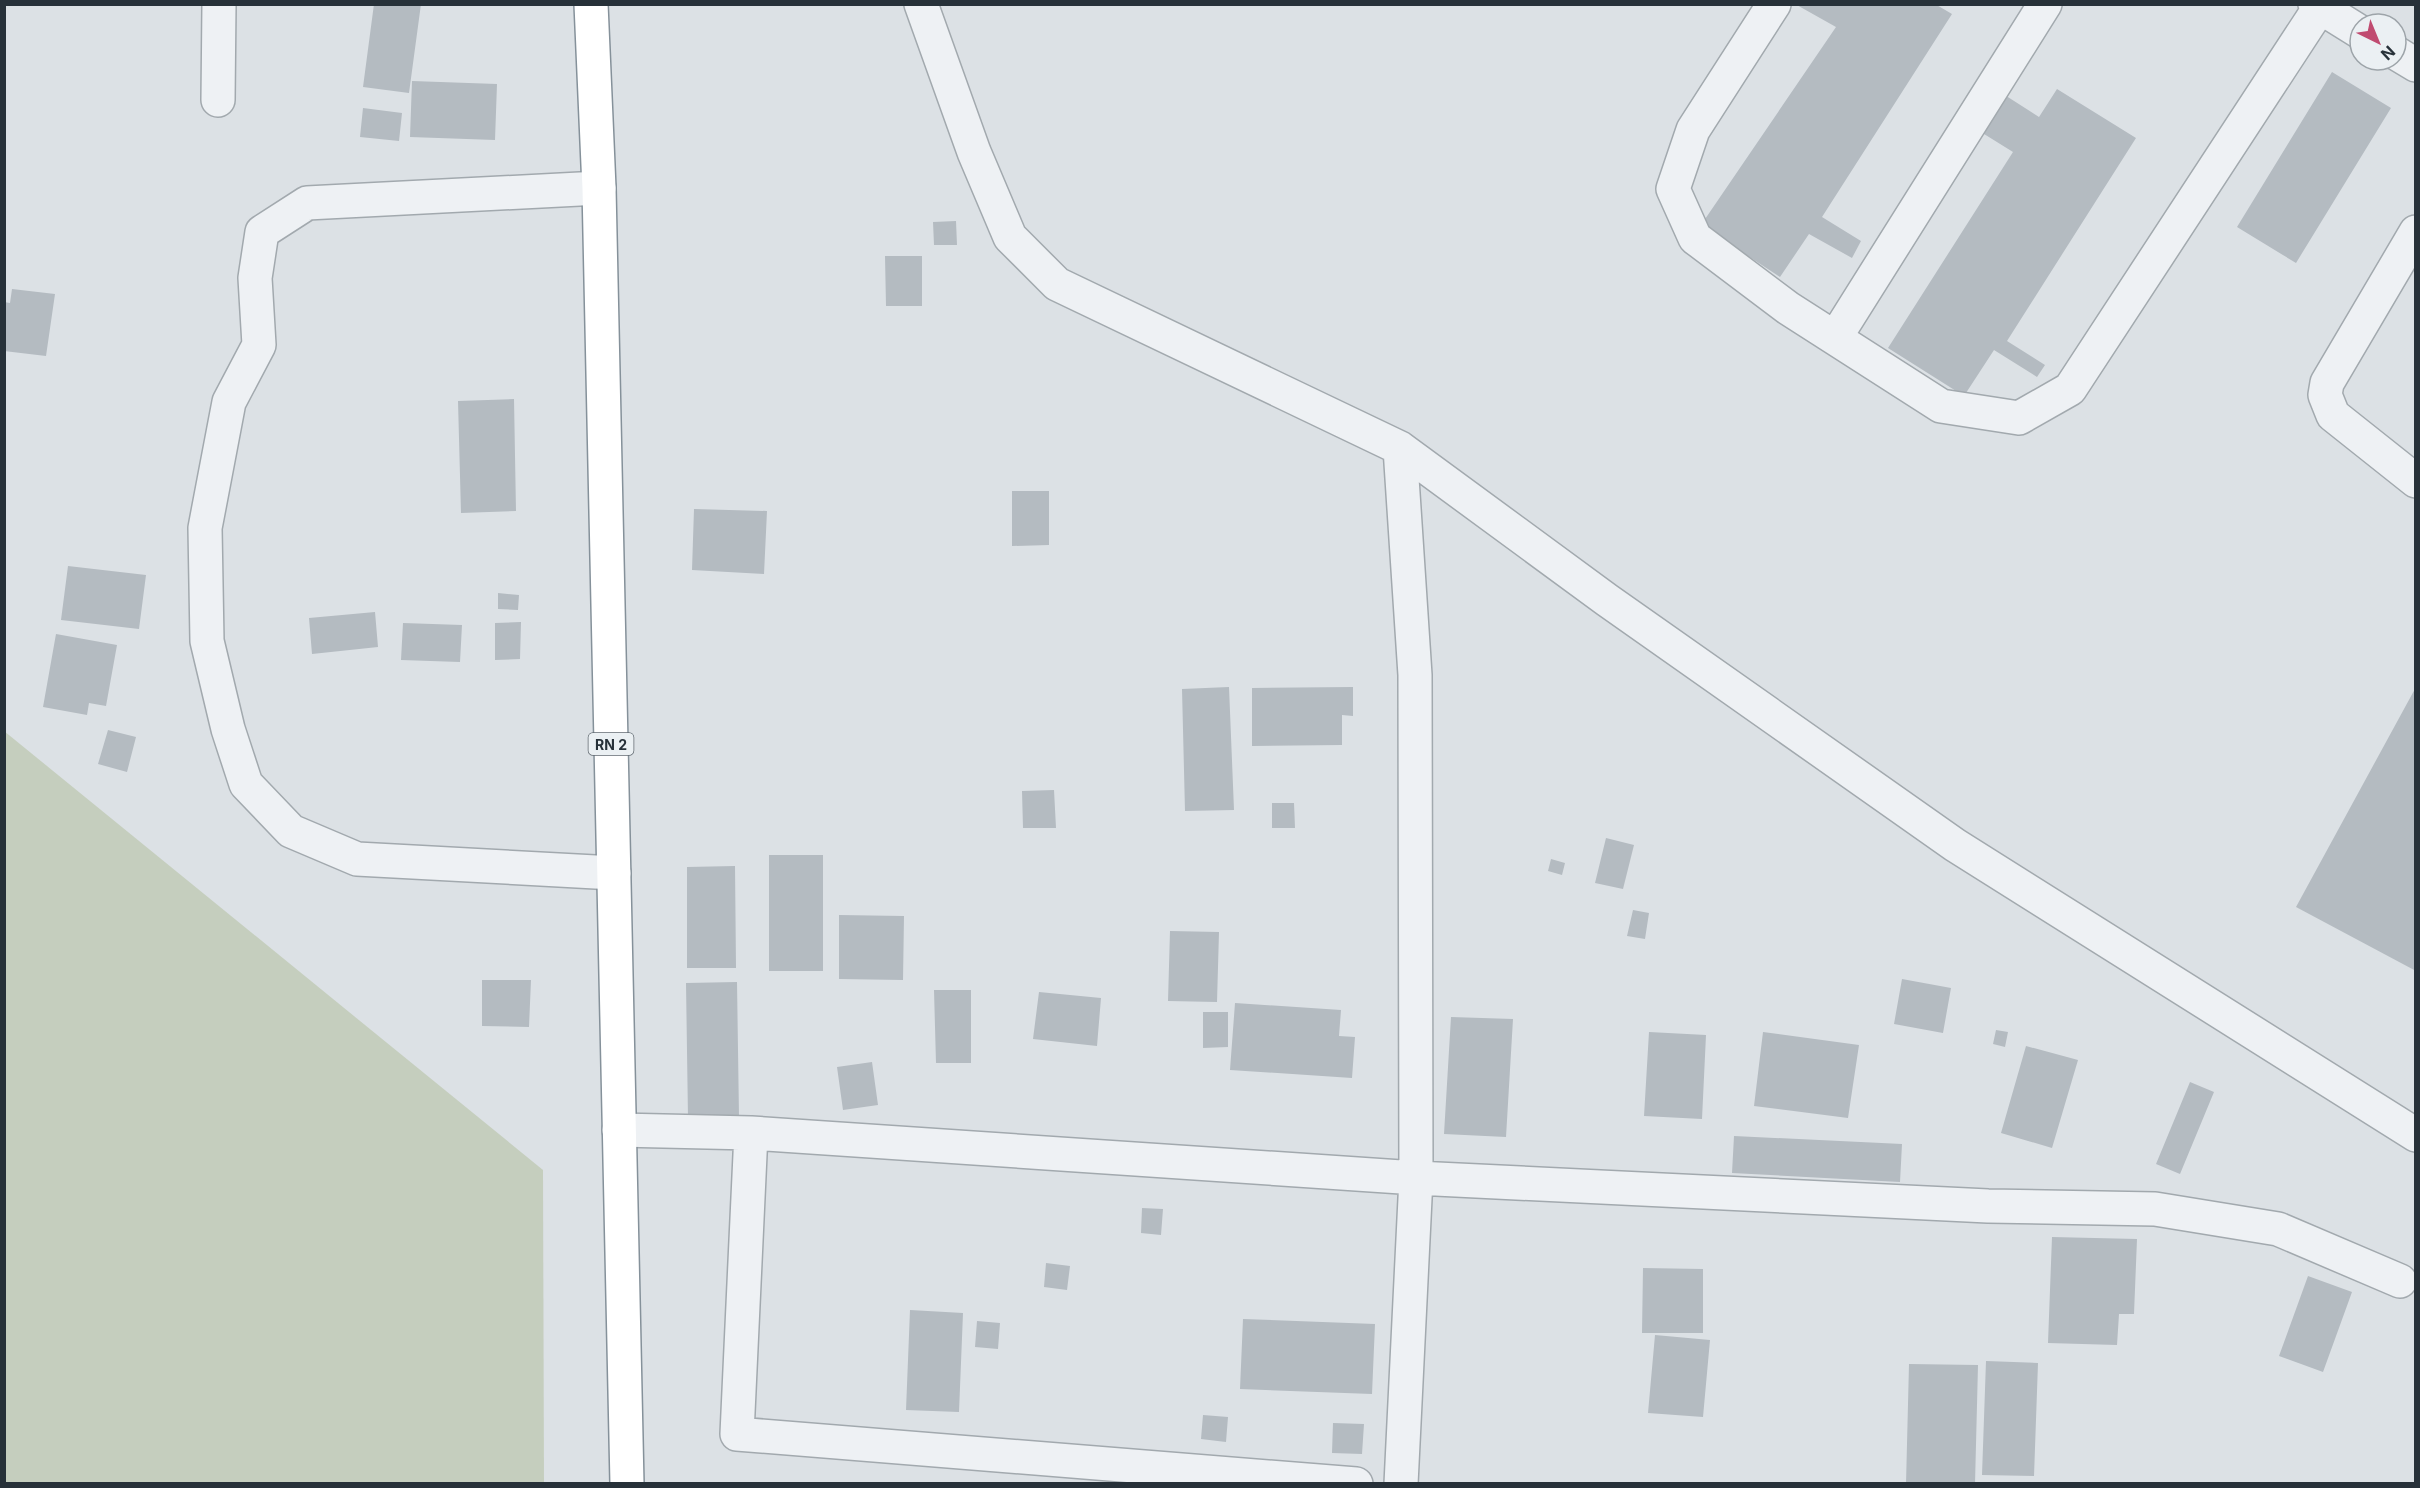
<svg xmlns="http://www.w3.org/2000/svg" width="2420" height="1488" viewBox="0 0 2420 1488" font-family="Inter,sans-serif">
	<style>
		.green { fill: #c5cebe }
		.building { fill: #b4bbc1 }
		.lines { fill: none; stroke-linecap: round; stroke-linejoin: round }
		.minor-casing { stroke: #a2a9ae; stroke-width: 36 }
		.highway-casing { stroke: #85919a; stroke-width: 36 }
		.minor { stroke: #eef1f4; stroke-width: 33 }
		.highway { stroke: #fff; stroke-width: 33 }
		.labels { text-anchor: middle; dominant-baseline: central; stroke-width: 5; stroke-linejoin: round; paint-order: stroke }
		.shield { fill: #ebf0f3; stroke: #626a71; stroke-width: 1.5 }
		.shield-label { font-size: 14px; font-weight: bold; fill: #273139 }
	</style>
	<rect width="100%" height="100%" fill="#dce1e5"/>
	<path class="green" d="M4 731 543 1170 544 1483H5Z"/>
	<path class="building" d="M374 4H421L409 93 363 87Z
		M1795 4H1935L1952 14 1822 217 1861 241 1852 258 1809 234 1780 277 1701 225 1836 27Z
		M2332 72 2391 108 2296 263 2237 227Z
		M412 81 497 84 495 140 410 137Z
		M2057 89 2136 138 2007 341 2045 365 2037 377 1994 350 1964 396 1888 348 2013 152 1976 129 2000 92 2039 117Z
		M363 108 402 113 399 141 360 137Z
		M956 221 957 245H934L933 222Z
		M885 256H922V306H886Z
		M12 289 55 294 46 356 4 351V302L10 303Z
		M514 399 516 511 461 513 458 401Z
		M1012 491H1049V545L1012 546Z
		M694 509 767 511 764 574 692 570Z
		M68 566 146 575 139 629 61 620Z
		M498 593 519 595 518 610 498 609Z
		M375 612 378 647 312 654 309 618Z
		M521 622 520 659 495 660V623Z
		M403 623 462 625 460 662 401 660Z
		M56 634 117 645 106 706 89 703 87 715 43 707Z
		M1229 687 1234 810 1185 811 1182 689Z
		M1353 687V716L1342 715V745L1252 746V688Z
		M2416 687V971L2296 907Z
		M108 730 136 737 127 772 98 764Z
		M1054 790 1056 828H1023L1022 791Z
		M1272 803H1294L1295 828H1272Z
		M1606 838 1634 845 1623 889 1595 883Z
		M769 855H823V971H769Z
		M1551 859 1565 863 1562 875 1548 871Z
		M735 866 736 968H687V867Z
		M1633 910 1649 913 1645 939 1627 936Z
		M839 915 904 916 903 980 839 979Z
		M1170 931 1219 932 1217 1002 1168 1001Z
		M1902 979 1951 988 1943 1033 1894 1024Z
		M482 980H531L529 1027 482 1026Z
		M737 982 739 1117 688 1118 686 983Z
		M934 990H971V1063H936Z
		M1039 992 1101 998 1097 1046 1033 1039Z
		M1235 1003 1341 1010 1339 1036 1355 1037 1352 1078 1230 1070Z
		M1203 1012H1228V1047L1203 1048Z
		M1451 1017 1513 1019 1506 1137 1444 1134Z
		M1996 1030 2008 1032 2005 1047 1993 1044Z
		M1649 1032 1706 1035 1702 1119 1644 1116Z
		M1763 1032 1859 1045 1848 1118 1754 1106Z
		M2026 1046 2078 1060 2052 1148 2001 1133Z
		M872 1062 878 1105 843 1110 837 1067Z
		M2190 1082 2214 1092 2180 1174 2156 1164Z
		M1734 1136 1902 1144 1900 1182 1732 1173Z
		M1142 1208 1163 1209 1161 1235 1141 1233Z
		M2052 1237 2137 1239 2134 1314H2119L2117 1345 2048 1343Z
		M1046 1263 1070 1266 1067 1290 1044 1287Z
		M1643 1268 1703 1269V1333H1642Z
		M2308 1276 2352 1292 2323 1372 2279 1356Z
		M910 1310 963 1313 959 1412 906 1410Z
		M1243 1319 1375 1324 1372 1394 1240 1389Z
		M977 1321 1000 1323 998 1349 975 1347Z
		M1655 1335 1710 1340 1703 1417 1648 1413Z
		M1986 1361 2038 1363 2034 1476 1982 1475Z
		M1909 1364 1978 1365 1975 1484H1906Z
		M1203 1415 1228 1417 1226 1442 1201 1439Z
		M1333 1423 1364 1424 1362 1454 1332 1453Z"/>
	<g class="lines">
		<g class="minor-casing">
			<path id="minor" d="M921 4 974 152 1010 237 1057 284 1400 448 1607 600 1955 845 2416 1135
				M1774 4 1693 130 1673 189 1695 238 1788 308 1941 406 2019 418 2070 389 2322 4
				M2315 4 2360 32
				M2396 53 2416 65
				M218 100 219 4
				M599 188 307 203 262 232 255 278 259 345 229 402 205 528 207 641 228 729 246 784 291 831 357 859 614 873
				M2416 232 2327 383 2325 395 2333 415 2416 481
				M1835 338 2045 4
				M1400 448 1415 675 1416 1178 1401 1484
				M619 1130 751 1133 1416 1178 1988 1206 2155 1209 2278 1229 2400 1281
				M751 1133 737 1434 1356 1484"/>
		</g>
		<g class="highway-casing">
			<path id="highway" d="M591 4 599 188 627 1484"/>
		</g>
		<use href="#minor" class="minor"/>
		<use href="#highway" class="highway"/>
	</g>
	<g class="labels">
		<rect class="shield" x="588.5" y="733" width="45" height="22" rx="4.5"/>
		<g class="shield-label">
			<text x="611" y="744">RN 2</text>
		</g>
	</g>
	<rect width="2420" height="1488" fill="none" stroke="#273139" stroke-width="12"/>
	<g transform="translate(2378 42) rotate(137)"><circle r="28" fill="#ebf0f3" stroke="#9da4a9" stroke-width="1.5"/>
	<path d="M0-4.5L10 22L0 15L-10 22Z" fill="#c04b70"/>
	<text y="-9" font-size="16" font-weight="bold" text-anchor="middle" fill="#273139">N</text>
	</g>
</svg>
